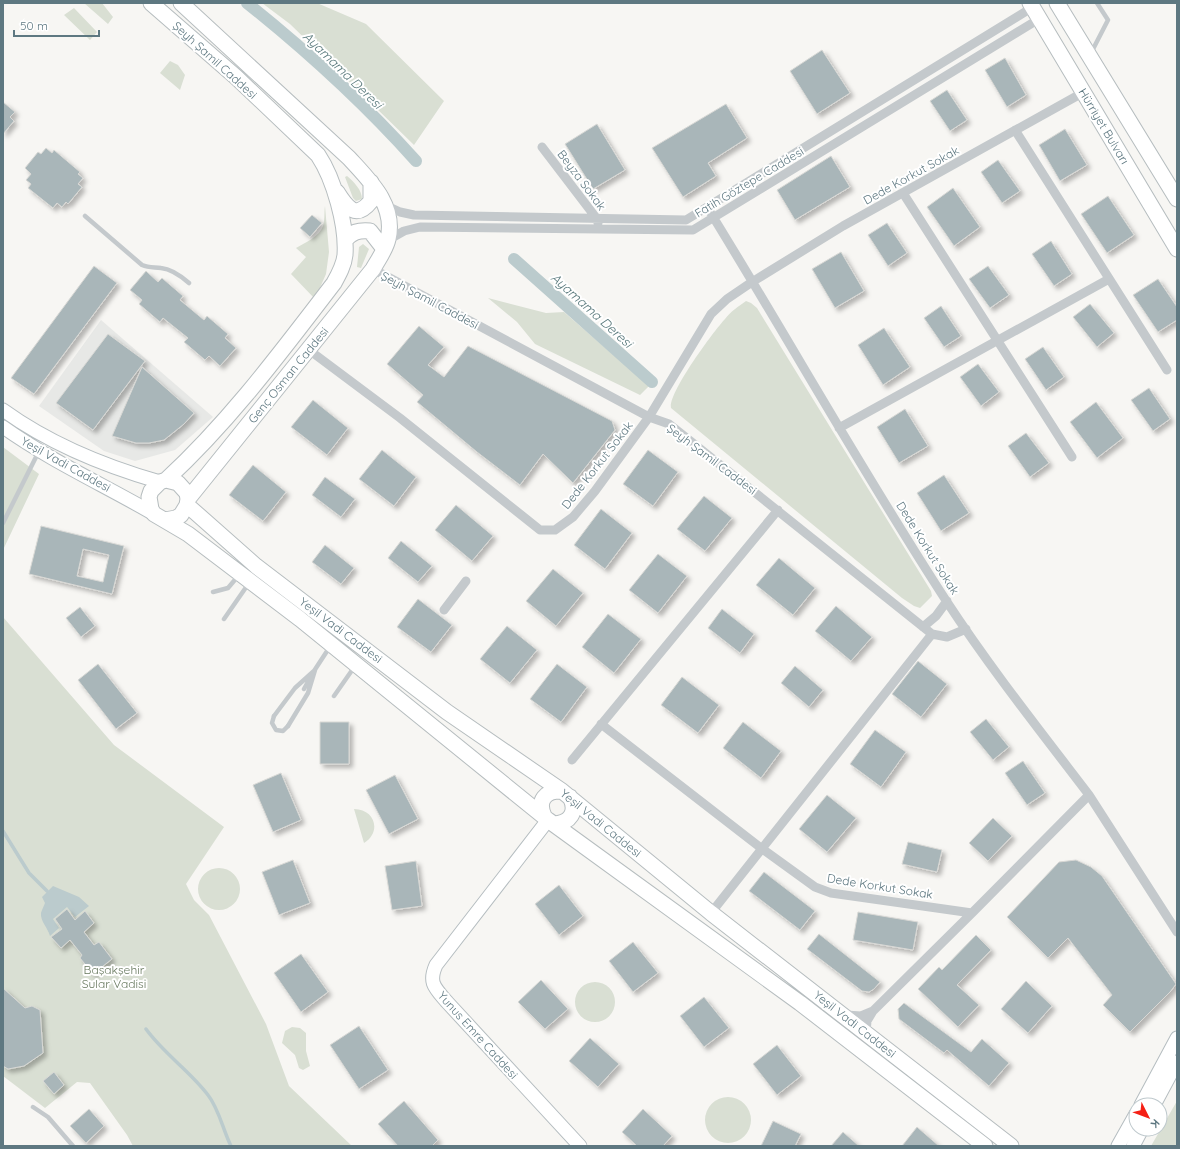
<svg xmlns="http://www.w3.org/2000/svg" width="1180" height="1149" viewBox="0 0 1180 1149" font-family="Quicksand,sans-serif">
	<style>
		.built { fill: #e7e8e6 }
		.green { fill: #d9dfd3 }
		.water { fill: #bbcbcd }
		.lines { fill: none; stroke-linecap: round; stroke-linejoin: round }
		.stream { stroke: #bbcbcd; stroke-width: 3.5 }
		.canal { stroke: #bbcbcd; stroke-width: 12 }
		.building { fill: #a9b6b9; stroke: #d8d8d5; fill-rule: evenodd; filter: url(#shadow) }
		.secondary-casing { stroke: #b5bdc0; stroke-width: 15 }
		.primary-casing { stroke: #b6bdbf; stroke-width: 17 }
		.lane { stroke: #c4c9cc; stroke-width: 4.5 }
		.street { stroke: #c4c9cc; stroke-width: 9 }
		.secondary { stroke: #fff; stroke-width: 13 }
		.primary { stroke: #fff; stroke-width: 15 }
		.lane-bridge { stroke: #c4c9cc; stroke-width: 4.5 }
		.labels { text-anchor: middle; dominant-baseline: central; stroke-width: 4; stroke-linejoin: round; paint-order: stroke }
		.street-label { font-size: 12px; fill: #5e7881; stroke: #fff }
		.park-label { font-size: 12px; fill: #67785e; stroke: #fff }
		.water-label { font-size: 13px; font-style: italic; fill: #59797c; stroke: #fff }
	</style>
	<defs>
		<filter id="shadow"><feDropShadow dx="3.5" dy="3.5" stdDeviation="2" flood-color="#0004"/></filter>
	</defs>
	<rect width="100%" height="100%" fill="#f7f6f3"/>
	<path class="built" d="M101 320 213 417 175 450 135 461 104 451 39 406Z"/>
	<path class="green" d="M84 3H102L113 17 108 24Z
		M262 3H317L366 24 444 101 414 145 290 24Z
		M74 8 97 32 90 40 64 15Z
		M170 61 178 65 185 75 180 90 160 73Z
		M347 176C354 182 362 190 362 199L356 201 353 198 345 177Z
		M325 206 329 252 326 274 315 299 291 274 306 257 296 248C305 243 320 236 323 226 325 220 324 212 325 206Z
		M363 244 369 249 361 268 357 267 359 247Z
		M488 298 546 313 564 312 649 386 640 395 535 344 517 322Z
		M746 301 751 303 757 308 931 591 932 596 920 608 914 606 902 598 671 408C668 393 713 332 725 319 730 312 739 306 746 301Z
		M3 447 39 474 3 550Z
		M3 617 114 745 224 827 186 884 194 900 209 915 266 1024 289 1086 352 1146H133L127 1135 90 1083 77 1082 45 1108 3 1076Z
		M354 809C375 809 382 832 364 843Z
		M198 889a21 21 0 1 1 42 0a21 21 0 1 1-42 0Z
		M575 1002a20 20 0 1 1 40 0a20 20 0 1 1-40 0Z
		M292 1027 300 1028 306 1033V1051L310 1066 303 1070 299 1068 295 1055 282 1043 285 1031Z
		M705 1120a23 23 0 1 1 46 0a23 23 0 1 1-46 0Z
		M1177 1101V1146H1151Z"/>
	<path class="water" d="M53 886 79 897 89 906 75 917 67 907 53 919 59 928 50 936C48 928 40 921 41 913 42 909 44 906 45 903L42 897Z"/>
	<g class="lines">
		<path class="stream" d="M3 831 29 873 47 891
			M146 1029C164 1054 190 1071 208 1095 219 1109 223 1130 231 1146"/>
		<path class="canal" d="M247 3C307 51 365 104 416 161
			M514 259 652 382"/>
	</g>
	<path class="building" d="M822 50 850 93 817 114 790 71Z
		M1005 58 1026 95 1007 107 985 70Z
		M947 90 967 120 950 131 930 101Z
		M3 102 15 112 10 117 14 121 3 134Z
		M726 104 747 138 708 163 716 176 683 197 652 148Z
		M597 124 625 170 593 189 565 144Z
		M1065 129 1087 165 1060 181 1039 145Z
		M46 148 52 153 54 150 80 172 78 174 83 178 78 184 82 187 68 204 66 202 62 207 57 203 53 208 28 188 31 184 26 180 31 174 25 168 38 152 41 154Z
		M831 156 850 187 795 220 777 190Z
		M998 160 1020 191 1002 203 981 172Z
		M953 188 980 227 954 246 927 207Z
		M1108 196 1134 235 1107 253 1081 214Z
		M312 215 322 223 310 237 300 228Z
		M887 223 907 253 888 266 868 235Z
		M1051 241 1072 274 1054 286 1032 254Z
		M841 252 864 291 835 308 812 269Z
		M94 266 117 283 34 394 11 378Z
		M988 266 1009 295 990 308 969 279Z
		M146 271 158 282 162 278 183 296 180 300 204 320 207 316 228 334 225 338 236 348 220 366 209 356 205 360 184 342 188 338 163 318 160 322 139 304 142 300 130 290Z
		M1158 279 1177 307V320L1158 332 1133 295Z
		M1090 304 1114 333 1097 347 1073 317Z
		M941 306 961 336 944 347 924 318Z
		M419 326 444 347 428 365 444 377 468 346 612 421 615 430 573 483 543 454 520 485 477 452 417 402 423 395 387 364Z
		M884 328 910 367 883 385 858 345Z
		M108 334 145 361 93 430 56 403Z
		M1043 347 1064 377 1046 390 1025 359Z
		M978 364 999 392 981 406 960 377Z
		M142 367 194 413 184 424 164 440 149 443H136L112 436Z
		M1149 388 1170 419 1153 431 1131 400Z
		M313 400 348 428 327 455 291 427Z
		M1096 402 1123 438 1097 458 1070 422Z
		M905 409 928 446 899 463 877 427Z
		M1026 433 1049 463 1030 477 1008 446Z
		M382 450 416 477 394 506 359 479Z
		M648 450 678 472 653 506 623 484Z
		M253 465 286 492 263 521 229 495Z
		M944 475 969 513 941 531 917 493Z
		M325 477 355 499 341 517 312 495Z
		M704 496 732 518 705 551 677 529Z
		M456 505 493 536 472 561 435 530Z
		M601 509 632 533 605 569 574 545Z
		M41 526 124 546 112 594 29 574ZM83 549 109 555 103 582 77 576Z
		M401 541 432 566 418 582 388 558Z
		M325 545 354 568 341 584 312 562Z
		M658 554 687 576 658 613 629 590Z
		M779 558 815 588 793 615 756 585Z
		M553 569 583 593 556 626 526 601Z
		M418 599 452 625 431 652 397 627Z
		M836 606 872 637 851 661 815 631Z
		M80 607 95 626 81 637 66 618Z
		M722 609 754 634 740 653 708 628Z
		M608 614 641 639 614 673 582 647Z
		M507 626 537 650 510 683 480 659Z
		M918 661 947 684 921 717 892 694Z
		M98 664 137 713 116 729 78 680Z
		M557 664 587 687 561 722 530 699Z
		M795 666 823 690 809 707 781 683Z
		M682 677 719 705 698 733 661 705Z
		M986 719 1009 747 993 760 970 732Z
		M320 722H349V764H320Z
		M743 722 781 751 761 778 723 748Z
		M875 730 906 752 881 787 850 764Z
		M1023 761 1045 793 1027 805 1005 773Z
		M281 773 301 820 273 832 253 785Z
		M395 775 418 819 389 834 366 790Z
		M827 795 856 818 827 852 799 829Z
		M993 818 1012 836 988 861 969 843Z
		M908 842 942 850 937 872 902 864Z
		M293 860 310 903 279 915 262 872Z
		M1076 860 1091 867 1102 876 1176 984 1170 992 1130 1032 1103 1005 1112 995 1068 938 1048 958 1007 917 1059 862Z
		M416 861 422 906 392 910 385 866Z
		M764 872 815 911 800 930 749 891Z
		M559 885 583 916 559 935 535 904Z
		M67 909 75 920 85 911 94 923 84 932 94 945 99 942 112 959 93 974 80 958 82 955 70 940 61 948 51 937 62 929 55 919Z
		M858 912 918 922 913 950 853 940Z
		M819 934 880 982 874 989 869 992 862 991 807 949Z
		M976 935 991 950 957 985 979 1005 958 1027 918 989 939 967 942 970Z
		M633 942 658 973 633 992 609 961Z
		M301 954 328 992 301 1012 274 973Z
		M541 980 568 1009 545 1029 518 1002Z
		M1026 981 1052 1006 1028 1033 1001 1009Z
		M3 988 25 1008 32 1006 40 1010 43 1053 24 1066 8 1069 3 1066Z
		M704 997 729 1028 704 1047 680 1016Z
		M904 1003 971 1052 982 1039 1009 1063 989 1086 947 1050 944 1053 899 1019 898 1009Z
		M359 1026 388 1070 359 1089 330 1045Z
		M590 1038 619 1064 598 1087 569 1061Z
		M777 1045 801 1076 777 1095 753 1064Z
		M54 1072 64 1085 54 1094 43 1081Z
		M404 1101 438 1140 432 1146H398L378 1124Z
		M89 1109 104 1126 86 1143 70 1126Z
		M643 1109 672 1136 663 1146H637L622 1132Z
		M773 1121 801 1134 795 1146H761Z
		M917 1127 939 1146H902Z
		M843 1132 859 1146H831Z"/>
	<g class="lines">
		<g class="secondary-casing">
			<path id="secondary" d="M3 410C50 444 104 466 160 482
				M3 427C51 461 104 485 154 514
				M548 820 436 965C428 983 435 988 447 1002L580 1146
				M1141 1105 1177 1038
				M1154 1105 1177 1062
				M1118 1146 1136 1114
				M1133 1146 1142 1129"/>
		</g>
		<g class="primary-casing">
			<path id="primary" d="M151 3 236 77 318 155C334 179 347 225 345 255 344 265 339 274 334 283 281 352 230 421 166 480
				M181 3 349 158C370 181 396 205 388 239 386 249 378 260 373 269L188 499
				M1030 3 1177 249
				M1057 3 1177 199
				M337 192C347 208 356 220 371 201V182
				M345 240C352 232 358 230 370 231L384 249
				M187 505 256 566 447 712 562 791 711 913 1011 1146
				M165 520 176 518 181 515 187 505 188 499 187 493 178 483 166 480 160 482 151 491 149 497 151 509 154 514 188 534 300 619 548 820 800 1003 985 1146
				M544 816C537 801 545 790 562 791
				M554 824C570 823 578 812 570 797"/>
		</g>
		<path class="lane" d="M1091 53 1108 20 1097 3
			M85 216 142 265C149 268 154 267 161 268 172 269 181 276 189 283
			M3 523 39 451
			M213 592 228 588 239 575
			M224 619 249 583
			M314 671 331 645
			M304 689 310 678
			M334 696 355 666
			M274 716 295 688 315 670 308 693 288 726
			M33 1107 48 1117 73 1146"/>
		<path class="street" d="M1015 130 1167 370
			M542 147 597 219 598 223
			M903 193 1072 457
			M387 206 400 212 414 215 686 220 1033 7
			M388 240 404 231 420 227 693 230 1039 19
			M373 269 649 417 669 424 932 634 947 637 966 629
			M309 350 400 418 540 530H555L573 517 595 491 649 417 711 314 727 299 752 282 843 226 1084 92
			M839 428 1109 279
			M444 610 466 581
			M923 627 936 616 947 601
			M601 724 761 848 815 887 831 893 972 913 1089 795C1041 732 991 669 947 602 863 473 788 338 707 207
			M572 760 778 510
			M1089 795 1177 932
			M711 913 932 634
			M846 1015 861 1016 873 1011
			M866 1033 867 1021 873 1011 972 913"/>
		<use href="#secondary" class="secondary"/>
		<use href="#primary" class="primary"/>
		<path class="lane-bridge" d="M274 716 272 723 276 730 283 731 288 726"/>
	</g>
	<g class="labels">
		<g class="street-label">
			<text transform="translate(215 60) rotate(42)">Şeyh Şamil Caddesi</text>
			<text transform="translate(1104 126) rotate(59)">Hürriyet Bulvarı</text>
			<text transform="translate(911 175) rotate(-29)">Dede Korkut Sokak</text>
			<text transform="translate(582 180) rotate(53)">Beyza Sokak</text>
			<text transform="translate(749 182) rotate(-31)">Fatih Göztepe Caddesi</text>
			<text transform="translate(430 300) rotate(28)">Şeyh Şamil Caddesi</text>
			<text transform="translate(288 375) rotate(-51)">Genç Osman Caddesi</text>
			<text transform="translate(712 459) rotate(37)">Şeyh Şamil Caddesi</text>
			<text transform="translate(66 464) rotate(29)">Yeşil Vadi Caddesi</text>
			<text transform="translate(597 465) rotate(-52)">Dede Korkut Sokak</text>
			<text transform="translate(928 548) rotate(58)">Dede Korkut Sokak</text>
			<text transform="translate(341 630) rotate(37)">Yeşil Vadi Caddesi</text>
			<text transform="translate(601 823) rotate(39)">Yeşil Vadi Caddesi</text>
			<text transform="translate(880 886) rotate(9)">Dede Korkut Sokak</text>
			<text transform="translate(855 1024) rotate(38)">Yeşil Vadi Caddesi</text>
			<text transform="translate(478 1035) rotate(48)">Yunus Emre Caddesi</text>
		</g>
		<g class="park-label">
			<text x="114" y="969">Başakşehir<tspan x="114" dy="14">Sular Vadisi</tspan></text>
		</g>
		<g class="water-label">
			<text transform="translate(343 70) rotate(44)">Ayamama Deresi</text>
			<text transform="translate(592 310) rotate(42)">Ayamama Deresi</text>
		</g>
	</g>
	<rect width="1180" height="1149" fill="none" stroke="#5e7881" stroke-width="8"/>
	<g transform="translate(1148 1117) rotate(132)"><circle r="19" fill="#ffffff" stroke="#bfc9cd"/>
	<path d="M0-3L7 15L0 10L-7 15Z" fill="#f52015"/>
	<text y="-6" font-size="11" font-weight="bold" text-anchor="middle" fill="#5e7881">K</text>
	</g>
	<path d="M14 30v6h85v-6" fill="none" stroke="#5e7881" stroke-width="2"/>
	<text x="20" y="30" font-size="12" fill="#5e7881" stroke="#ffffff" stroke-width="3" paint-order="stroke">50 m</text>
</svg>
